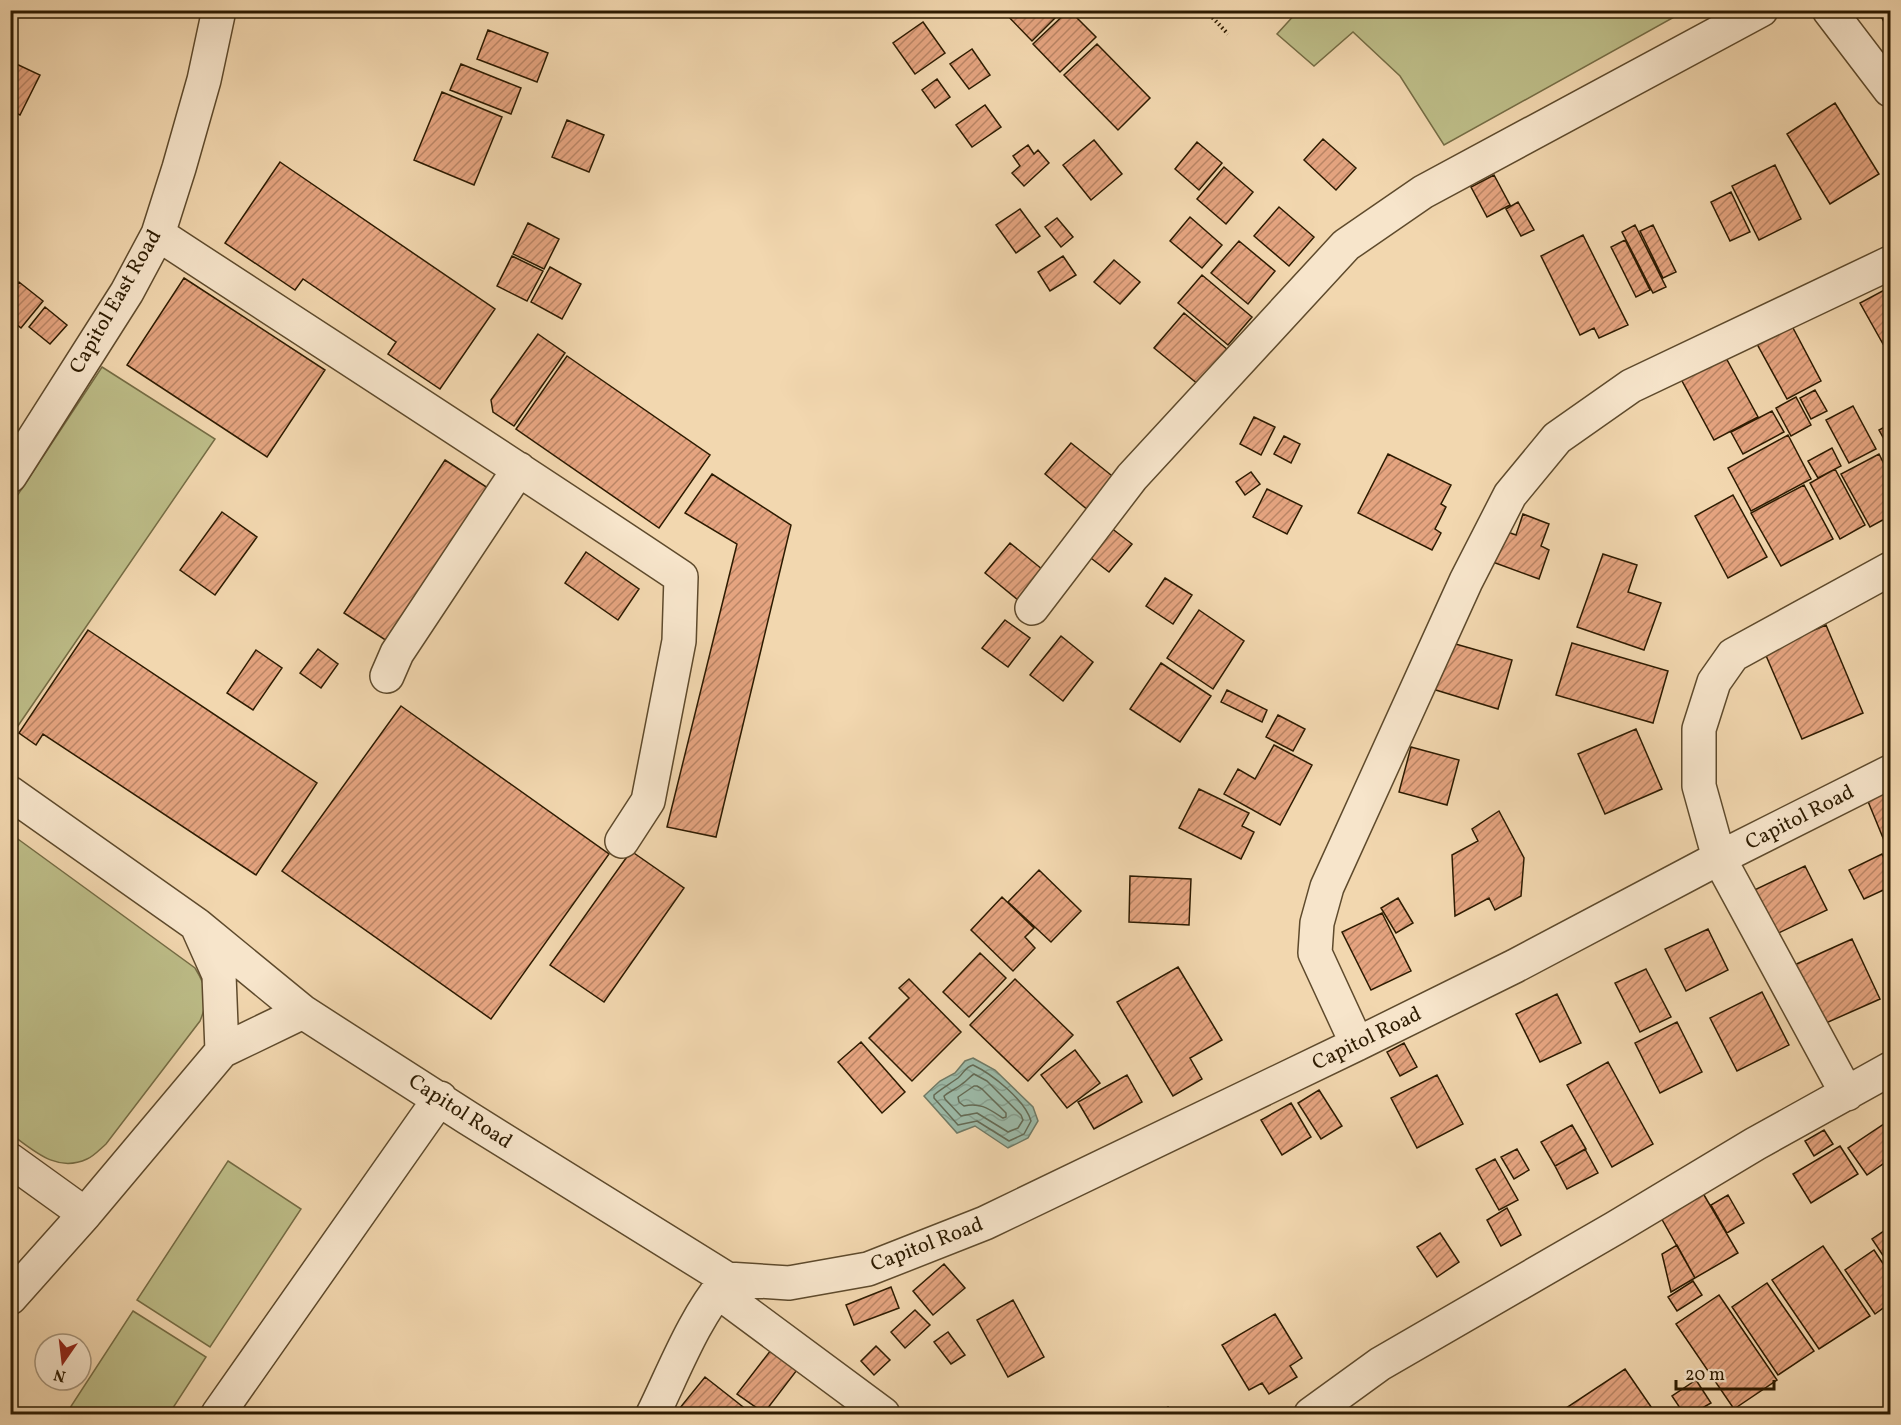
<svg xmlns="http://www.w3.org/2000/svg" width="1901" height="1425" viewBox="0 0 1901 1425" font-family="Vollkorn,serif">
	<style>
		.green { fill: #bdbd88; stroke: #756c44; stroke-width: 1.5 }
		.water { fill: url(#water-waves); stroke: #707a65; stroke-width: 1.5 }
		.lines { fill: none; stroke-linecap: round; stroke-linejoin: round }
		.shore { stroke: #646a54; stroke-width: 1.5 }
		.building { fill: url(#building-hatch); stroke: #2d1b01; stroke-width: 1.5 }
		.minor-casing { stroke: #5e4a2c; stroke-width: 36 }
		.path { stroke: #2d1b01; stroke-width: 4; stroke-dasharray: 1.5 3; stroke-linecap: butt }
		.minor { stroke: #f7e5cb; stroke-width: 33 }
		.labels { text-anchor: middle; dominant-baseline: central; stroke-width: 4.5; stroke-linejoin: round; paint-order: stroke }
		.street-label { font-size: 21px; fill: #2d1b01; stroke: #f7e5cb }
	</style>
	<defs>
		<pattern id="water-waves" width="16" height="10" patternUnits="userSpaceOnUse" patternTransform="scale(1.5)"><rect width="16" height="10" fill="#9cbaa8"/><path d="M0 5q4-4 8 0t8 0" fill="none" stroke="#879f8f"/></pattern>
		<pattern id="building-hatch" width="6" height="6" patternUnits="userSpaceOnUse" patternTransform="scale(1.5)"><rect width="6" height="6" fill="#e5a480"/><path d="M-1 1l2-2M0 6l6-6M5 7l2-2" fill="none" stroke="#ba8566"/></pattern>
	</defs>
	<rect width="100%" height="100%" fill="#f2d7af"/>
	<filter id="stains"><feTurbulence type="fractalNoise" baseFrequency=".00333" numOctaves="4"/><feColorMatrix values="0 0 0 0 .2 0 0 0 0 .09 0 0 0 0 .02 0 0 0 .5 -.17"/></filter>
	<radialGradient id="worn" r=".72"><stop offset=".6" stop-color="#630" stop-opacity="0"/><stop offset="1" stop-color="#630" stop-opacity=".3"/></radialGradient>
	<path class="green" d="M1298 11V10L1685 11 1444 145 1400 76 1353 32 1314 66 1277 34Z
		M102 367 215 439 11 736V505Z
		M11 834 195 968C208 989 209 999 200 1021L106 1144C100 1149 94 1156 87 1159 57 1173 34 1151 11 1134Z
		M228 1161 301 1209 210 1347 137 1300Z
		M133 1311 206 1357 169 1414H66Z"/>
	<path class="water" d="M973 1058 995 1070 1033 1107 1038 1121 1028 1138 1008 1148 975 1126 957 1133 924 1096 940 1081 955 1073 965 1061Z"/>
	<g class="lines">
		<path class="shore" d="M973 1065C992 1074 1025 1100 1031 1121L1024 1134 1009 1141 977 1121 958 1125 934 1098V1095C942 1088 950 1084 958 1078 964 1073 965 1067 973 1065Z
			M974 1074 987 1081 1021 1115 1023 1120 1018 1128 1008 1132 977 1113 961 1116 945 1099 944 1096C950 1091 956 1089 962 1084 967 1081 969 1077 974 1074Z
			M977 1086 982 1089 1006 1113V1117L1003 1118C989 1109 980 1102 964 1106L959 1102 958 1097 974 1086Z"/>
	</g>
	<path class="building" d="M1002 10H1063L1032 41Z
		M1069 10 1096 37 1060 72 1033 44Z
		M1878 10H1890V28L1888 30Z
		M923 22 945 53 915 74 893 43Z
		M488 30 548 53 537 82 477 59Z
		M1097 44 1150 98 1118 130 1064 75Z
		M972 49 990 75 969 89 950 64Z
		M10 61 40 75 20 115 10 110Z
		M461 64 521 88 511 114 450 90Z
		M937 79 950 97 935 108 922 90Z
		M442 92 502 117 474 185 414 160Z
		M1835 103 1879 174 1830 204 1787 134Z
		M985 105 1001 127 972 147 956 125Z
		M567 120 604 135 589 172 552 157Z
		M1323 139 1356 168 1336 190 1304 160Z
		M1094 140 1122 174 1091 200 1063 165Z
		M1197 142 1222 163 1199 190 1175 169Z
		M1028 145 1034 154 1038 150 1049 163 1024 186 1012 173 1020 166 1013 156Z
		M280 162 495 309 440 389 388 354 396 342 303 279 295 290 225 243Z
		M1775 165 1801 219 1759 240 1732 186Z
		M1224 167 1253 192 1226 224 1197 199Z
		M1494 175 1510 205 1487 217 1471 187Z
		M1731 192 1750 232 1730 241 1711 202Z
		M1518 202 1534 230 1521 236 1506 209Z
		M1279 207 1314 237 1289 266 1254 236Z
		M1020 209 1040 236 1016 253 996 225Z
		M1190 217 1222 245 1202 268 1170 241Z
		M1057 218 1073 237 1061 247 1045 227Z
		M528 223 559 239 544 269 513 254Z
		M1635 225 1666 287 1653 293 1622 232Z
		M1653 225 1676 272 1663 278 1640 231Z
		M1583 235 1628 325 1599 338 1594 328 1580 335 1541 256Z
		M1625 240 1650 290 1636 297 1611 247Z
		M1239 241 1275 271 1248 304 1211 273Z
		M512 256 543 271 527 301 497 286Z
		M1063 256 1076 275 1050 291 1038 272Z
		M1114 260 1140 282 1120 304 1094 282Z
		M550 267 581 284 562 319 531 302Z
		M1202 275 1252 317 1228 345 1178 303Z
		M184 278 325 370 267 457 127 365Z
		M19 282 43 301 21 328 10 319V293Z
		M1890 287V339L1883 344 1860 303Z
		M45 307 67 325 50 344 29 327Z
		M1184 313 1228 350 1199 385 1154 348Z
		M1792 326 1821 381 1787 399 1757 344Z
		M538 334 565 353 514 426 493 412 491 400Z
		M1719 345 1758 417 1714 440 1675 368Z
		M567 356 710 455 659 528 516 429Z
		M1815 390 1827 411 1811 419 1800 398Z
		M1796 397 1811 425 1791 436 1776 408Z
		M1853 406 1876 449 1849 463 1826 420Z
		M1772 411 1784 432 1743 454 1731 432Z
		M1254 417 1275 427 1261 455 1240 444Z
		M1890 424V450L1879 430Z
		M1788 435 1811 479 1751 511 1728 468Z
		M1284 436 1300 444 1291 463 1274 454Z
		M1071 443 1116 479 1089 511 1045 474Z
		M1832 448 1841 466 1818 478 1808 461Z
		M1388 454 1451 485 1441 504 1446 507 1435 529 1441 533 1432 550 1358 513Z
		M1879 454 1890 476V516L1870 527 1841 474Z
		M445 460 491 490 390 643 344 613Z
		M1835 469 1865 525 1840 539 1810 483Z
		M1251 472 1260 484 1245 495 1236 482Z
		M712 474 791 525 716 837 667 827 737 544 685 513Z
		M1804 485 1833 539 1781 566 1751 513Z
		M1267 489 1302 506 1287 534 1253 517Z
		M1733 495 1767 557 1728 578 1695 516Z
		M222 512 257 537 215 595 180 570Z
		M1523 514 1549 524 1541 546 1549 550 1539 579 1490 561 1502 530 1516 535Z
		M1106 524 1132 544 1109 572 1083 552Z
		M1010 543 1048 574 1023 604 985 573Z
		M586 552 639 589 618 620 565 583Z
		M1603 554 1637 565 1628 592 1661 603 1644 650 1577 627Z
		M1165 578 1192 595 1173 624 1146 606Z
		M1199 610 1244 641 1213 689 1167 658Z
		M1005 620 1030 638 1008 667 982 648Z
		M1826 625 1863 713 1802 739 1764 651Z
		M88 630 317 783 256 875 43 734 36 745 19 733Z
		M1061 636 1093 662 1063 701 1030 675Z
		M1452 643 1512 660 1498 709 1426 687Z
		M1572 643 1668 671 1653 723 1556 695Z
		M318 649 338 664 321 688 300 673Z
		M256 650 282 668 253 710 227 693Z
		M1161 663 1211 696 1180 742 1130 709Z
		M1227 690 1267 710 1262 722 1221 702Z
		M401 706 609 854 491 1019 282 871Z
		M1278 715 1305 729 1293 751 1266 737Z
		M1636 729 1662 789 1605 814 1578 754Z
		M1274 745 1312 765 1280 825 1224 794 1238 769 1255 779Z
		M1411 747 1459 760 1447 805 1399 792Z
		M1199 789 1249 813 1242 826 1254 832 1241 859 1179 828Z
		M1890 789V855L1867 799Z
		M1499 811 1524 858 1521 896 1495 910 1489 898 1455 916 1452 855 1478 841 1472 829Z
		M631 851 684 888 604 1002 550 965Z
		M1882 854 1890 872V887L1864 899 1849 870Z
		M1805 866 1827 910 1770 937 1748 893Z
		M1039 870 1081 911 1051 942 1008 902Z
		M1130 876 1191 879 1189 925 1129 922Z
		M1002 897 1034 928 1025 937 1035 948 1013 971 971 930Z
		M1398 898 1413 923 1396 933 1381 908Z
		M1382 913 1411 971 1371 990 1342 932Z
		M1708 929 1728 970 1686 991 1665 949Z
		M1852 939 1880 999 1817 1027 1790 967Z
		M980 953 1006 978 969 1017 943 992Z
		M1178 967 1222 1040 1190 1058 1202 1079 1173 1096 1117 1002Z
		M1646 969 1671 1017 1640 1032 1615 983Z
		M909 979 961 1032 912 1081 869 1038 909 998 899 988Z
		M1015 979 1073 1035 1028 1081 970 1025Z
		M1762 992 1789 1045 1737 1071 1710 1018Z
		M1557 994 1581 1043 1540 1062 1516 1014Z
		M1677 1022 1702 1072 1660 1093 1635 1043Z
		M861 1042 905 1092 882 1113 838 1062Z
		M1404 1043 1417 1067 1400 1076 1387 1052Z
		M1075 1050 1100 1083 1067 1108 1041 1075Z
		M1608 1062 1653 1144 1612 1167 1567 1085Z
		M1127 1075 1142 1102 1094 1129 1078 1102Z
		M1437 1075 1463 1124 1417 1148 1391 1098Z
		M1319 1090 1342 1126 1321 1139 1298 1103Z
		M1291 1103 1311 1137 1282 1155 1261 1120Z
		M1890 1120V1159L1867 1175 1848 1148Z
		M1572 1125 1586 1149 1555 1166 1541 1142Z
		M1824 1130 1833 1144 1814 1156 1805 1141Z
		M1840 1146 1858 1174 1811 1203 1793 1174Z
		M1517 1149 1529 1170 1514 1179 1501 1157Z
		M1585 1149 1598 1173 1567 1189 1555 1166Z
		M1495 1159 1518 1200 1499 1210 1476 1169Z
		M1697 1183 1738 1253 1695 1278 1660 1216Z
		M1728 1195 1744 1223 1727 1233 1711 1205Z
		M1507 1208 1521 1235 1501 1246 1487 1220Z
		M1890 1227V1266L1872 1239Z
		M1440 1233 1459 1262 1437 1277 1417 1247Z
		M1677 1245 1695 1278 1671 1292 1662 1254Z
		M1823 1246 1870 1316 1819 1349 1772 1280Z
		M1874 1250 1890 1274V1303L1875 1314 1845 1270Z
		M944 1264 965 1288 933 1315 913 1291Z
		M1693 1281 1702 1295 1677 1311 1668 1297Z
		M1767 1283 1814 1351 1778 1375 1732 1307Z
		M891 1287 899 1308 854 1325 846 1305Z
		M1719 1295 1777 1380 1734 1409 1676 1324Z
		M1013 1300 1044 1357 1008 1377 977 1320Z
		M915 1310 930 1325 905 1348 891 1332Z
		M1275 1314 1302 1358 1290 1366 1297 1377 1269 1394 1262 1383 1249 1390 1222 1345Z
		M948 1332 965 1355 951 1364 934 1342Z
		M876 1346 890 1360 874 1375 861 1361Z
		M771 1350 797 1370 764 1413 737 1394Z
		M1625 1369 1656 1414H1557Z
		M705 1377 752 1414H686L679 1409Z
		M1696 1380 1711 1403 1692 1414H1684L1672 1396Z
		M1168 1407 1173 1414H1156Z"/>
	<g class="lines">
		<g class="minor-casing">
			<path id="minor" d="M1829 10 1890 90
				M158 234C332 348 508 461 681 577L679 641 648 801 622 841
				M10 476 127 292 158 234 179 168 204 80 219 10
				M1032 608 1132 477 1346 245 1423 192 1761 10
				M387 676 397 653 519 469
				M10 793 197 925 303 1012 468 1118 727 1279 789 1283 868 1269 985 1223 1357 1044 1515 966 1719 858 1890 772
				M198 928 219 975 222 1051
				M1357 1044 1315 953 1317 923 1327 887 1466 581 1510 495 1557 438 1631 386 1890 263
				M1847 1094 1719 858 1699 786V729L1714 682 1733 655 1890 569
				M10 1160 85 1214
				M717 1291 883 1414
				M10 1298 85 1214 222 1051 303 1012
				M218 1414 440 1098
				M653 1414C675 1369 694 1318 727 1279
				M1311 1414 1380 1364 1615 1228 1755 1144 1890 1069"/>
		</g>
		<path class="path" d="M1208 10 1210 15 1228 34"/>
		<use href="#minor" class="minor"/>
	</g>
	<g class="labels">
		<g class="street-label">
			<text transform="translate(116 302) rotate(-60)">Capitol East Road</text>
			<text transform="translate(1800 818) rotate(-27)">Capitol Road</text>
			<text transform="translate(1367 1039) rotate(-26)">Capitol Road</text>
			<text transform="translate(460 1112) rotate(33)">Capitol Road</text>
			<text transform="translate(927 1245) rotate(-21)">Capitol Road</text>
		</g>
	</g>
	<rect width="1901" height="1425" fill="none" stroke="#f2d7af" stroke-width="36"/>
	<rect x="12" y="12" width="1877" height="1401" fill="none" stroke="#2d1b01" stroke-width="3"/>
	<rect x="18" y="18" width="1865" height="1389" fill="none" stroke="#2d1b01" stroke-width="1.5"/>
	<g transform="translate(63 1362) rotate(194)"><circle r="28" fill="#f7e5cb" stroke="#a6947a" stroke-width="1.5"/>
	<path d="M0-4.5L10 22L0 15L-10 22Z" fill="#8f2418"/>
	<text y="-9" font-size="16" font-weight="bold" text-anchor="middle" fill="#2d1b01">N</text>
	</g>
	<path d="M1676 1380v9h98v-9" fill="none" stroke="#2d1b01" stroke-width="3"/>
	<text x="1685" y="1380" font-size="18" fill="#2d1b01" stroke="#f7e5cb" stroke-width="4.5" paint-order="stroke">20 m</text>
	<rect width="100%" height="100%" filter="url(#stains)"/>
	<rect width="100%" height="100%" fill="url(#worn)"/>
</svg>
